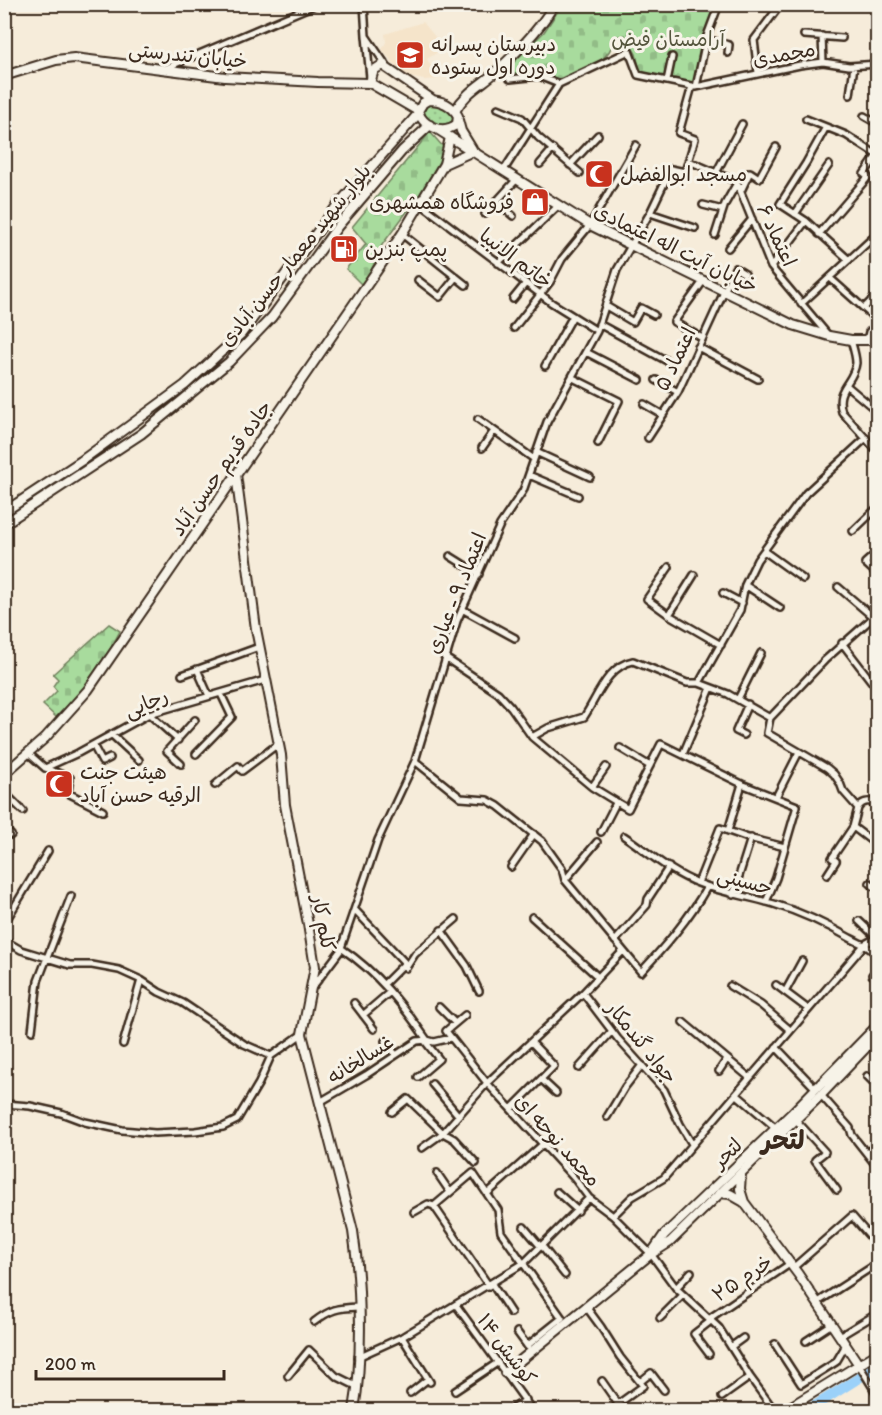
<svg xmlns="http://www.w3.org/2000/svg" width="882" height="1415" viewBox="0 0 882 1415" font-family="Itim,'Playpen Sans Arabic',sans-serif">
	<style>
		.built { fill: #f5e4ca }
		.grass { fill: url(#grass-dots); stroke: #72825e; stroke-width: 1.5 }
		.cemetery { fill: url(#cemetery-stones); stroke: #72825e; stroke-width: 1.5 }
		.lines { fill: none; stroke-linecap: round; stroke-linejoin: round }
		.river { stroke: #9bd1f9; stroke-width: 10 }
		.street-casing { stroke: #3b2a1e; stroke-width: 10 }
		.secondary-casing { stroke: #3b2a1e; stroke-width: 12 }
		.street { stroke: #f7f3e8; stroke-width: 5 }
		.secondary { stroke: #f7f3e8; stroke-width: 8 }
		.labels { text-anchor: middle; dominant-baseline: central; stroke-width: 6; stroke-linejoin: round; paint-order: stroke }
		.park-label { font-size: 20px; fill: #56563e; stroke: #f7f3e8 }
		.poi-label { font-size: 20px; fill: #3b2a1e; stroke: #f7f3e8; text-anchor: start }
		.street-label { font-size: 20px; fill: #3b2a1e; stroke: #f7f3e8 }
		.district-label { font-size: 26px; font-weight: bold; fill: #3b2a1e; stroke: #f7f3e8 }
	</style>
	<defs>
		<pattern id="grass-dots" width="8" height="8" patternUnits="userSpaceOnUse" patternTransform="scale(1.5)"><rect width="8" height="8" fill="#a8db9d"/><path d="M2 2h.1M6 6h.1" fill="none" stroke="#92bc87" stroke-width="1.8" stroke-linecap="round"/></pattern>
		<pattern id="cemetery-stones" width="16" height="16" patternUnits="userSpaceOnUse" patternTransform="scale(1.5)"><rect width="16" height="16" fill="#a8db9d"/><path d="M2 7V4a2 2 0 0 1 4 0v3zM10 15v-3a2 2 0 0 1 4 0v3z" fill="#92bc87"/></pattern>
	</defs>
	<rect width="100%" height="100%" fill="#f6ecda"/>
	<filter id="ink" filterUnits="userSpaceOnUse"><feTurbulence type="fractalNoise" baseFrequency=".0167" numOctaves="2"/><feDisplacementMap in="SourceGraphic" scale="12" xChannelSelector="R" yChannelSelector="G"/><feConvolveMatrix kernelMatrix="1 2 1 2 8 2 1 2 1" color-interpolation-filters="sRGB"/></filter>
	<g filter="url(#ink)">
		<path class="built" d="M423 22 444 48 427 59 438 79 424 80 405 76 382 50 386 42 385 34Z"/>
		<path class="grass" d="M439 103 452 113 453 120C442 133 422 123 425 107L430 103Z"/>
		<path class="cemetery" d="M562 5H716L705 33 696 83 640 72 636 54 625 35 615 37C610 64 581 72 559 82 542 74 530 73 511 76L505 70 544 32Z
			M430 132 446 150 418 197 382 245 364 287 346 269 366 244 352 227Z
			M109 624 120 631 100 668 75 698 56 717 43 705 57 691 53 686 58 679 53 674Z"/>
		<g class="lines">
			<path class="river" d="M808 1410 878 1366"/>
			<g class="street-casing">
				<path id="street" d="M364 4 366 36
					M804 35 842 38
					M822 36 823 62
					M706 39 729 45 728 53
					M166 68 317 4
					M504 73 510 79 539 76 559 84
					M758 73 754 40 781 4
					M370 78 366 36 386 65
					M667 81 672 57
					M559 84 629 51 638 75 696 87 800 65 823 62 849 66 878 64
					M696 87 707 36 719 4
					M850 95 854 66
					M498 108 522 118 538 137 580 173
					M864 116 878 124
					M806 119 846 135 877 155
					M826 127 806 163 780 204 806 221 849 260
					M689 161 735 181 738 185 771 267 828 335
					M540 164 553 149
					M570 165 598 135
					M504 170 559 84
					M716 173 742 124
					M741 191 750 172 759 178 776 147
					M496 201 513 216
					M421 204 552 303 597 331
					M703 205 723 210
					M650 213 695 228
					M485 214 517 179
					M795 214 829 165
					M402 234 466 285
					M819 234 868 177 864 174 878 154
					M715 235 725 204 737 183
					M728 248 752 219
					M498 263 558 206
					M771 267 806 221
					M830 278 878 321
					M418 280 440 297 456 277
					M513 299 526 283
					M801 304 878 233
					M606 306 633 322 641 308 654 315
					M864 308 878 294
					M599 324 667 361
					M514 328 550 282 562 259 590 225 636 145
					M702 338 674 322 704 280
					M851 340C853 347 856 356 856 363 854 383 834 388 842 412L878 452
					M867 340 869 332 878 323
					M698 347 758 379
					M586 352 640 380
					M545 366 573 316
					M573 378 619 401 598 443
					M656 380 678 392
					M846 385 878 412
					M644 404 663 415
					M478 419 534 459
					M648 438 678 392 735 268 745 274
					M482 448 494 431
					M536 452 590 477
					M529 475 578 496
					M853 531 878 507
					M764 551 803 579
					M875 554 865 563 878 575
					M450 556 479 574
					M669 567 647 599 669 615 721 645
					M745 585 780 608
					M838 587 873 617
					M723 593 742 603
					M462 609 515 638
					M669 615 694 575
					M842 643 878 690
					M444 657 498 693 511 707 532 737 548 728 584 717C597 698 607 666 633 661L687 683H699L728 694 770 718 767 733 827 768 834 774 840 783 843 791 858 808
					M197 669 209 696
					M182 675 259 647
					M699 683 740 610 745 585 757 560 806 493 866 438
					M738 699 761 653
					M149 714 178 740
					M770 718 825 660 878 613
					M112 735 139 760
					M744 735 736 731 748 704
					M532 737 592 787 628 809 661 744 744 785 797 806 776 878 766 902
					M93 745 102 762 110 758
					M620 748 650 766
					M28 753 45 768 70 778 68 793 103 811
					M196 754 232 717 221 694
					M683 754 711 688
					M415 761 461 798 487 800 498 806 542 841 562 869 565 880 641 972C666 945 689 919 707 887
					M181 764 167 751 195 720
					M45 768 78 753 149 714 265 680
					M215 785 238 766 242 771 278 744
					M592 787 606 767
					M4 792 23 811
					M776 797 799 752
					M858 808C863 800 870 801 878 804
					M853 827 858 808
					M4 829 11 835
					M728 831 742 784
					M601 832 616 803
					M624 836C648 852 671 873 698 883 723 893 748 896 774 904 800 912 826 924 850 938 861 944 866 944 876 954L878 953
					M511 867 534 834
					M827 875 836 861 832 858 853 827 878 846
					M565 880 597 842
					M698 883 720 828 748 838 785 847
					M870 883 878 890
					M733 895 751 838
					M876 907 878 905
					M355 910 407 965
					M532 917 598 977
					M859 921 877 938
					M4 924 48 851
					M441 930 467 966 479 991
					M4 940 21 950 70 965H92L119 970 141 980 159 992 183 1003 244 1044 271 1056
					M615 941 647 905 648 899 669 867
					M341 948C377 972 403 1005 427 1040
					M872 975 874 973 878 976
					M384 984 403 965 406 968 415 954 456 919
					M776 985 808 1009
					M730 986 761 1005 790 1030
					M312 988 340 951 378 840 415 761 457 621 500 525 523 491 547 422 597 331 617 270 650 213 671 169 685 172 695 139 679 133 692 86
					M785 992 802 961
					M583 993 618 1039 664 1090 680 1124 692 1144
					M354 1003 374 1029
					M439 1007 455 1023
					M363 1015 390 992
					M465 1015 446 1031 487 1083 574 1178 589 1198 613 1216 651 1254 676 1288 719 1328 750 1377 774 1410
					M683 1022 750 1078
					M32 1031 38 981 71 896
					M385 1041 396 1055
					M123 1044 141 980
					M776 1047 816 1089
					M579 1068 612 1031
					M719 1071 727 1059
					M867 1076 878 1087
					M418 1077 439 1059 424 1040
					M541 1079 556 1093
					M432 1084 458 1115
					M736 1094 776 1128
					M821 1095 850 1128 852 1135 878 1168
					M320 1102 366 1075 417 1041 427 1040 434 1042 451 1038
					M4 1104 30 1106 61 1113 85 1122 122 1130 155 1133 195 1131 223 1127 237 1120 259 1083 271 1056 302 1034
					M511 1109 554 1066 531 1042
					M392 1112 408 1099 443 1133 454 1139 476 1163
					M607 1117 625 1087 642 1065
					M796 1120 825 1152 815 1160 837 1190
					M422 1148 443 1133 487 1083 583 993 623 951
					M867 1154 878 1142
					M437 1173 450 1192
					M557 1192 578 1211
					M488 1193 543 1144
					M414 1212 428 1204 434 1206
					M613 1216 632 1197 664 1178 865 944 878 937
					M524 1227 541 1247
					M542 1246 565 1275
					M794 1267 852 1216 871 1238 875 1234 878 1237
					M492 1284 511 1313
					M489 1286 434 1206 473 1173 498 1210 501 1232 562 1318 527 1346
					M676 1288 691 1272
					M818 1302 878 1263
					M456 1305 532 1410
					M587 1308 601 1327 620 1357 643 1386 618 1404 615 1410
					M660 1318 683 1295
					M710 1318 791 1263
					M314 1322C331 1309 337 1308 358 1307
					M517 1332 528 1347
					M840 1336 878 1313
					M402 1337 430 1382
					M806 1341 832 1324
					M775 1344 801 1384 836 1362 846 1345
					M732 1346 743 1338
					M709 1354 694 1334 712 1320
					M358 1357 402 1337 524 1263 589 1198
					M859 1365 878 1396
					M288 1376 309 1350 336 1376 356 1386
					M602 1381 618 1404
					M640 1382 651 1373 664 1390
					M455 1391 497 1363
					M410 1393 428 1379
					M722 1397 750 1377
					M510 1410 526 1400
					M868 1410 878 1404"/>
			</g>
			<g class="secondary-casing">
				<path id="secondary" d="M4 76 56 60 74 58 225 77 318 82 370 83
					M370 83 374 70 382 65 433 100
					M370 83 418 111
					M428 100C441 100 452 105 458 116L457 124C443 135 423 127 418 111L423 103Z
					M455 111C467 90 482 85 499 69 517 52 543 26 554 4
					M458 120 461 131 472 149
					M437 129 590 225 793 325 829 336 851 340H878
					M444 164 473 151
					M236 474 256 629 281 755 285 805 308 924 315 967 302 1034 353 1231C361 1283 363 1358 354 1410
					M4 512 81 461 185 385 241 334 336 207 418 114
					M4 524 141 434 229 362 272 317 338 226 402 151 430 125
					M4 774 45 738 88 690 402 234 444 164 450 137
					M741 1174 740 1189 744 1202
					M720 1193 730 1194 744 1202 798 1274 859 1365
					M653 1251 664 1235 791 1114 878 1025
					M505 1373 651 1254 670 1242 821 1095 878 1035
					M785 1410 878 1353"/>
			</g>
			<use href="#street" class="street"/>
			<use href="#secondary" class="secondary"/>
		</g>
	</g>
	<defs>
		<g id="school-square" transform="scale(1.5)"><rect x="-9" y="-9" width="18" height="18" rx="4" fill="#c8321e" stroke="#f7f3e8"/><path d="M0-5L7-2L0 1L-7-2ZM-4 1L0 2.5L4 1V4Q0 6-4 4Z" fill="#fff"/></g>
		<g id="mosque-square" transform="scale(1.5)"><rect x="-9" y="-9" width="18" height="18" rx="4" fill="#c8321e" stroke="#f7f3e8"/><path d="M3.5-4.9A6 6 0 1 0 3.5 4.9A5 5 0 1 1 3.5-4.9Z" fill="#fff"/></g>
		<g id="shop-square" transform="scale(1.5)"><rect x="-9" y="-9" width="18" height="18" rx="4" fill="#c8321e" stroke="#f7f3e8"/><path d="M-5-2.5h2.3a2.7 3.5 0 0 1 5.4 0H5L5.5 6h-11ZM-1.5-2.5h3a1.5 2.3 0 0 0-3 0Z" fill="#fff"/></g>
		<g id="fuel-square" transform="scale(1.5)"><rect x="-9" y="-9" width="18" height="18" rx="4" fill="#c8321e" stroke="#f7f3e8"/><path d="M-5.5-6h7V0h2V4h1.3V-2.5L3-4.5l.8-.8L6-3V5H2.5V1h-1V6h-7ZM-4.2-4.7v3.2H.2V-4.7Z" fill="#fff"/></g>
	</defs>
	<g fill-rule="evenodd">
		<use href="#school-square" x="410" y="55"/>
		<use href="#mosque-square" x="599" y="174"/>
		<use href="#shop-square" x="535" y="202"/>
		<use href="#fuel-square" x="344" y="249"/>
		<use href="#mosque-square" x="59" y="784"/>
	</g>
	<g class="labels">
		<g class="park-label">
			<text x="668" y="39">آرامستان فیض</text>
		</g>
		<g class="poi-label">
			<text x="431" y="44">دبیرستان پسرانه<tspan x="431" dy="23">دوره اول ستوده</tspan></text>
			<text x="620" y="174">مسجد ابوالفضل</text>
			<text x="514" y="202" text-anchor="end">فروشگاه همشهری</text>
			<text x="365" y="249">پمپ بنزین</text>
			<text x="80" y="772">هیئت جنت<tspan x="80" dy="23">الرقیه حسن آباد</tspan></text>
		</g>
		<g class="street-label">
			<text transform="translate(784 54) rotate(-10)">محمدی</text>
			<text transform="translate(188 55) rotate(6)">خیابان تندرستی</text>
			<text transform="translate(777 235) rotate(65)">اعتماد ۶</text>
			<text transform="translate(676 248) rotate(26)">خیابان آیت اله اعتمادی</text>
			<text transform="translate(295 255) rotate(-51)">بلوار شهید معمار حسن آبادی</text>
			<text transform="translate(516 258) rotate(37)">خاتم الانبیا</text>
			<text transform="translate(675 359) rotate(-64)">اعتماد ۵</text>
			<text transform="translate(221 468) rotate(-55)">جاده قدیم حسن آباد</text>
			<text transform="translate(456 593) rotate(-68)">اعتماد ۹ - عیاری</text>
			<text transform="translate(146 703) rotate(-23)">رجایی</text>
			<text transform="translate(745 881) rotate(15)">حسینی</text>
			<text transform="translate(324 923) rotate(80)">کلم کار</text>
			<text transform="translate(642 1042) rotate(51)">جواد گندمکار</text>
			<text transform="translate(360 1059) rotate(-32)">غسالخانه</text>
			<text transform="translate(558 1140) rotate(48)">محمد نوحه ای</text>
			<text transform="translate(727 1153) rotate(-44)">لتحر</text>
			<text transform="translate(742 1278) rotate(-34)">خرم ۲۵</text>
			<text transform="translate(507 1349) rotate(53)">کوشش ۱۴</text>
		</g>
		<g class="district-label">
			<text x="783" y="1140">لتحر</text>
		</g>
	</g>
	<rect width="882" height="1415" fill="none" stroke="#f7f3e8" stroke-width="24"/>
	<rect x="12" y="12" width="858" height="1391" fill="none" stroke="#3b2a1e" stroke-width="2" filter="url(#ink)"/>
	<path d="M36 1370v9h188v-9" fill="none" stroke="#3b2a1e" stroke-width="3"/>
	<text x="45" y="1370" font-size="18" fill="#3b2a1e" stroke="#f7f3e8" stroke-width="4.5" paint-order="stroke">200 m</text>
</svg>
